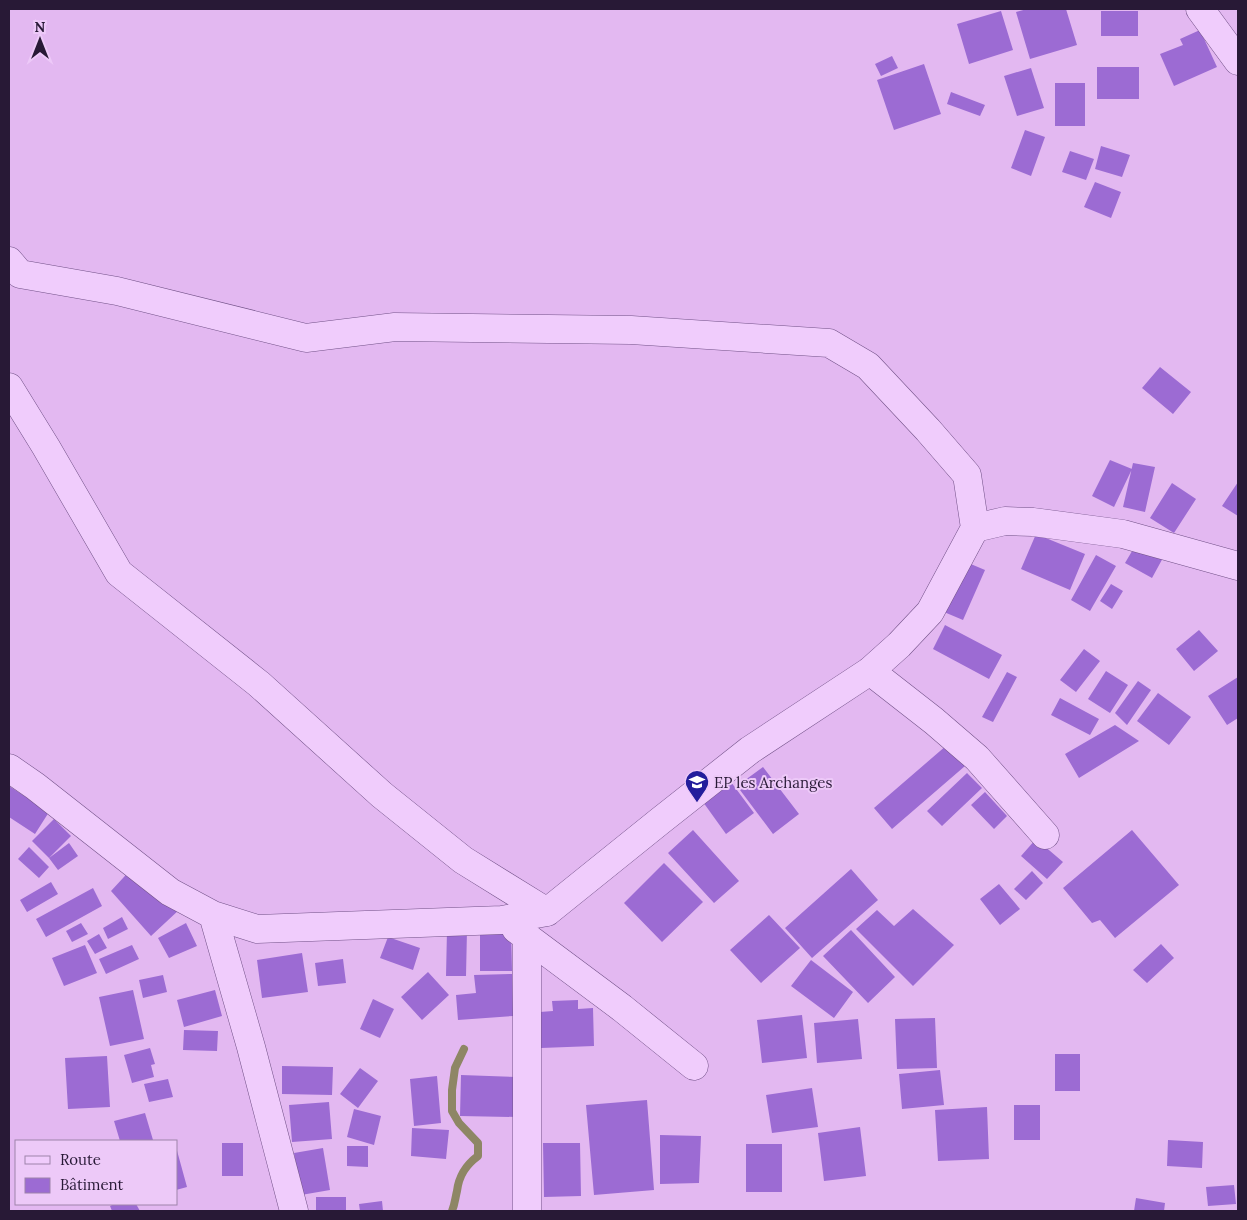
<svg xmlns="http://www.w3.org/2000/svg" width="1247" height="1220" viewBox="0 0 1247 1220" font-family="Lora,serif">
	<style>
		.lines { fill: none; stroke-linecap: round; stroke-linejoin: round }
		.stream { stroke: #8e8665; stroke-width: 8 }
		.building { fill: #9c6bd3 }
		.minor-casing { stroke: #725288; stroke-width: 29 }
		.minor { stroke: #f0ccfc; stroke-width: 28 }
		.labels { text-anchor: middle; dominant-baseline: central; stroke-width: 4; stroke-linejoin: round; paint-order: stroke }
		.poi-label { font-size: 15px; fill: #281936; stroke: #edc9f8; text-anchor: start }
	</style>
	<rect width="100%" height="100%" fill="#e3b8f1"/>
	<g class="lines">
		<path class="stream" d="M452 1211C455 1204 455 1199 457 1191 459 1175 466 1165 478 1156V1143L459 1123 452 1111V1090L455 1068 464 1049"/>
	</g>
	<path class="building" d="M1027 9H1066L1077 45 1030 59 1016 12Z
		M1001 11 1013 50 969 64 957 24Z
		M1101 11H1138V36H1101Z
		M1200 30 1217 67 1174 86 1160 54 1183 45 1180 39Z
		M892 56 898 68 881 76 875 64Z
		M924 64 941 114 894 130 877 80Z
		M1097 67H1139V99H1097Z
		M1031 68 1044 108 1017 116 1004 76Z
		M1055 83H1085V126H1055Z
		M951 92 985 105 980 116 947 104Z
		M1025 130 1045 137 1031 176 1011 168Z
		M1101 146 1130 155 1122 177 1095 169Z
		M1070 151 1094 159 1086 180 1062 172Z
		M1095 182 1121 192 1111 218 1084 207Z
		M1160 367 1191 392 1173 414 1142 388Z
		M1110 460 1132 469 1114 507 1092 496Z
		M1133 463 1155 467 1145 512 1123 507Z
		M1238 482V516L1222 506Z
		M1172 483 1196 499 1174 533 1150 518Z
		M1036 534 1085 554 1070 590 1021 569Z
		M1138 541 1164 556 1152 578 1125 563Z
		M1096 555 1116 566 1090 611 1071 600Z
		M966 562 985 570 963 620 944 612Z
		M1111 584 1123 591 1112 609 1100 601Z
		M945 625 1002 655 989 679 933 649Z
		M1199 630 1218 651 1194 671 1176 649Z
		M1084 649 1100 661 1076 692 1060 680Z
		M1106 671 1128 685 1110 713 1088 699Z
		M1007 672 1017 677 993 722 982 717Z
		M1238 677V718L1227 725 1208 696Z
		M1138 681 1151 690 1127 725 1115 713Z
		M1158 693 1191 717 1169 745 1137 721Z
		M1060 698 1099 719 1090 735 1051 715Z
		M1115 725 1139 741 1079 778 1065 754Z
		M947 745 965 766 892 829 874 808Z
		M763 767 799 814 773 834 737 786Z
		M967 773 982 788 942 826 927 811Z
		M731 782 754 813 726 834 703 802Z
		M9 786 49 812 35 834 9 817Z
		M985 792 1007 816 994 829 971 805Z
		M54 819 71 836 49 858 32 841Z
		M693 830 739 881 714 903 668 853Z
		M1132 830 1179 885 1115 938 1100 920 1092 923 1063 888Z
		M1036 839 1063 862 1047 879 1021 856Z
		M69 843 78 856 58 870 49 858Z
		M29 847 49 867 39 878 18 859Z
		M664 863 703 902 662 942 624 903Z
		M135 865 180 909 151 936 111 891Z
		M851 869 878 900 812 958 785 928Z
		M1032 871 1043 883 1026 900 1014 889Z
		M51 882 58 894 27 912 20 900Z
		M999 884 1020 909 1000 925 980 899Z
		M93 888 102 906 46 937 36 919Z
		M913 909 954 945 913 986 856 929 877 910 894 926Z
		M769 915 800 948 761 983 730 950Z
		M122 917 128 929 108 939 103 928Z
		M81 923 88 934 72 942 66 931Z
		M186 923 197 946 169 958 158 938Z
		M480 926 511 928 512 971H480Z
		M447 930H467L466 976H446Z
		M851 930 895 977 868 1003 823 956Z
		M99 934 107 948 95 954 87 941Z
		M388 937 420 948 413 970 380 958Z
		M1161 944 1174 958 1147 983 1133 970Z
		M85 945 97 973 64 986 52 958Z
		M132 945 139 959 106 974 99 959Z
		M302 953 308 992 262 998 257 960Z
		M343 959 346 983 318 986 315 963Z
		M811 960 853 992 834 1018 791 986Z
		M428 972 449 995 422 1020 401 997Z
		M512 974 513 1016 458 1020 456 995 476 993 474 975Z
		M163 975 167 992 143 998 139 980Z
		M133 990 144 1039 110 1046 99 997Z
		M215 990 222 1016 184 1027 177 1000Z
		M373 999 394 1009 380 1038 360 1029Z
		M578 1000V1009L593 1008 594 1046 541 1048 540 1012 553 1011 552 1001Z
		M802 1015 807 1058 762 1063 757 1020Z
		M935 1018 937 1068 897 1069 895 1019Z
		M858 1019 862 1059 817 1063 814 1023Z
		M184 1030 218 1031 217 1051 183 1050Z
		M150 1048 155 1064 151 1065 154 1077 132 1083 124 1055Z
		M1055 1054H1080V1091H1055Z
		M107 1056 110 1107 68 1109 65 1058Z
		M282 1066 333 1067 332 1095 282 1094Z
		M360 1068 378 1081 358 1108 340 1094Z
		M940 1070 944 1105 902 1109 899 1074Z
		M461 1075 518 1077 517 1117 460 1116Z
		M437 1076 441 1123 414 1126 410 1079Z
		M168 1079 173 1097 149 1102 144 1084Z
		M812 1088 818 1127 772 1133 766 1095Z
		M647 1100 654 1190 594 1195 586 1105Z
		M329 1102 332 1139 292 1142 289 1105Z
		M1014 1105H1040V1140H1014Z
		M987 1107 989 1159 938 1161 935 1110Z
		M354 1109 381 1116 374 1145 347 1137Z
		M145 1113 153 1140 120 1141 114 1121Z
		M860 1127 866 1176 824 1181 818 1133Z
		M412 1128 449 1130 446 1159 411 1156Z
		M660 1135 701 1136 699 1183 660 1184Z
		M1168 1140 1203 1142 1202 1168 1167 1166Z
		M222 1143H243V1176H222Z
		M543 1143H580L581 1196 544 1197Z
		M746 1144H782V1192H746Z
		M347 1146H368V1167L347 1166Z
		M176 1147 187 1187 176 1190Z
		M323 1148 330 1190 301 1195 294 1153Z
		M1234 1185 1236 1204 1208 1206 1206 1187Z
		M316 1197H346V1211H316Z
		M1136 1198 1165 1203 1164 1211H1134Z
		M382 1201 383 1211H360L359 1204Z
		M114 1204H136L140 1211H112L110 1206Z"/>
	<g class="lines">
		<g class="minor-casing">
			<path id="minor" d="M1200 9 1238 61
				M9 261 20 274 117 291 306 338 395 327 631 330 829 343 868 366 928 430 967 475 975 528
				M9 387 46 447 119 573 259 684 382 795 463 860 547 912
				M870 671 934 721 977 758 1045 835
				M9 768 35 786 170 892 213 915 257 929 502 920 547 912 660 821 750 750 870 671 899 645 930 612 975 528 1005 521 1033 522 1123 534 1238 566
				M213 915 251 1047 294 1211
				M516 929 622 1008 694 1066
				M527 936V1211"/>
		</g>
		<use href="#minor" class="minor"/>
	</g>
	<defs>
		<g id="school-pin" transform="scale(1.25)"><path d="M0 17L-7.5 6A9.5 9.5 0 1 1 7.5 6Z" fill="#231d9c" stroke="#edc9f8"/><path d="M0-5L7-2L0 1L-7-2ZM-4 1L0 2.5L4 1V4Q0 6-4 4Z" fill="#fff"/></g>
	</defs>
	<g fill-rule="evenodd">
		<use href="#school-pin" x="697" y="782"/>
	</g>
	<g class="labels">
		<g class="poi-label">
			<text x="714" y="782">EP les Archanges</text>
		</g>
	</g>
	<rect width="1247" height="1220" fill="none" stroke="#281936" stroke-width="20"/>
	<rect x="15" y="1140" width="162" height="65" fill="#edc9f8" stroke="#9e83aa"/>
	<rect x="25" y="1156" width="25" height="8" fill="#f0ccfc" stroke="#9e83aa"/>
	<text x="60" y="1165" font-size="15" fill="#281936">Route</text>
	<rect x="25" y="1178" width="25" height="15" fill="#9c6bd3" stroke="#9e83aa"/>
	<text x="60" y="1190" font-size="15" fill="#281936">Bâtiment</text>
	<g transform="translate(40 40)" stroke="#edc9f8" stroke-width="4" paint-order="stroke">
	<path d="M0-4L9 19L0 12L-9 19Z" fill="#281936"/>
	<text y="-8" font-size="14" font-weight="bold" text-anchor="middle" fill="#281936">N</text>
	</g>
</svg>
